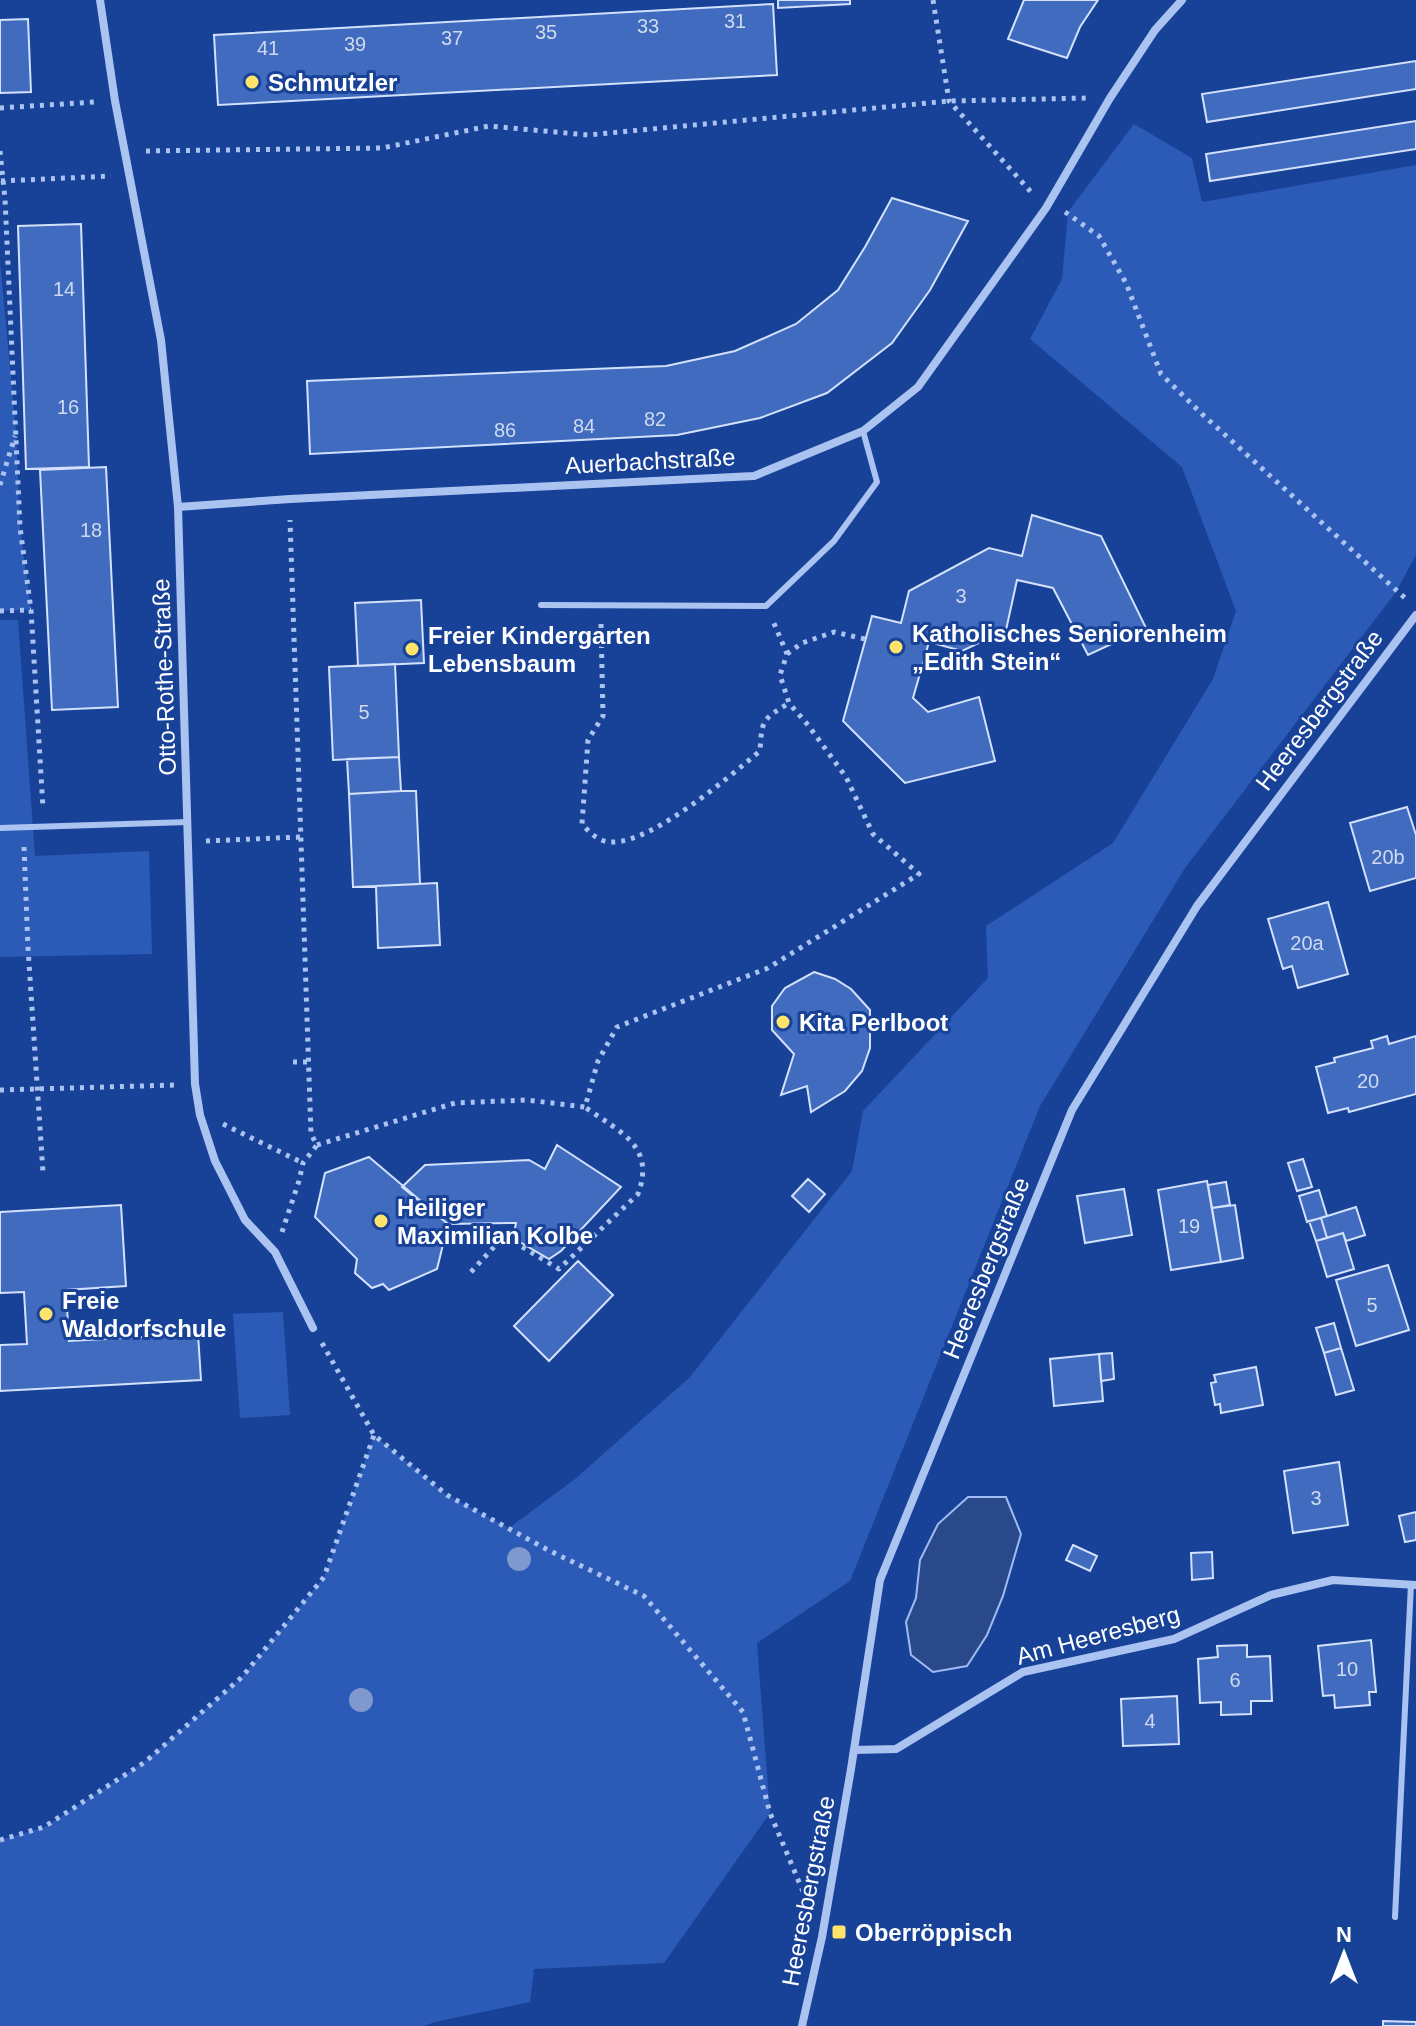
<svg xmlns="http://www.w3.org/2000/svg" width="1416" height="2026" viewBox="0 0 1416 2026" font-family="Helvetica,sans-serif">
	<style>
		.green { fill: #2b5bb6 }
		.water { fill: #2a498a; stroke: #9ebcf3; stroke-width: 2 }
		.building { fill: #406bbf; stroke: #d3e1fc; stroke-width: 2 }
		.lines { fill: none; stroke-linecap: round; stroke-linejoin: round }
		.path { stroke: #abc3f1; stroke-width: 5; stroke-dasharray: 4 6; stroke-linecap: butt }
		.lane { stroke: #abc3f1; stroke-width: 6 }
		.street { stroke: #abc3f1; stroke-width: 8 }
		.tree { fill: #7f99cf }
		.poi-dot { fill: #ffe46b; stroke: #184298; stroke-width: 3 }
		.labels { text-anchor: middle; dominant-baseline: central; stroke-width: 6; stroke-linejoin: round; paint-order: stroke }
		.number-label { font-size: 20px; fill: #cfdaef }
		.poi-label { font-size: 24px; font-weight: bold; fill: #fff; stroke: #184298; text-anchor: start }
		.street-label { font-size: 24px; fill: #fff; stroke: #184298 }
	</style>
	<rect width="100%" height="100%" fill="#184298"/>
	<path class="green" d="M1134 124 1192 158 1202 202 1416 165V555L1396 592 1185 868 1040 1106 850 1581 757 1643 770 1813 664 1963 534 1969 530 2002 435 2022 424 2026H0V1840L45 1827 144 1762 242 1677 324 1577 374 1435 447 1495 509 1528 575 1479 690 1377 852 1171 863 1111 988 978 986 926 1113 843 1213 679 1236 611 1182 467 1030 339 1062 279 1068 212Z
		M0 261 16 432 20 527 31 610 0 611Z
		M0 620H18L35 856 149 851 152 954 0 957Z
		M283 1312 290 1415 240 1418 233 1314Z"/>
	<path class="water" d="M968 1497H1006L1021 1534 1003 1596 987 1635 967 1666 933 1672 911 1655 906 1622 916 1598 920 1560 938 1524Z"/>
	<path class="building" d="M778 0H850V4L778 8Z
		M1024 0H1098L1080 27 1067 58 1008 39Z
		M773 4 777 75 218 105 214 35Z
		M28 19 31 92 0 93V20Z
		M1416 61V89L1207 122 1202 94Z
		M1416 121V149L1210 181 1206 154Z
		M892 198 968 221 930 290 892 343 827 393 760 418 677 435 310 454 307 381 666 366 735 351 796 324 838 290 865 247Z
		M81 224 89 467 26 469 18 226Z
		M106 467 118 707 52 710 40 470Z
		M1032 515 1101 536 1146 628 1088 655 1053 588 1017 580 1006 630 962 651 929 642 913 698 928 712 979 697 995 761 905 783 843 721 872 616 901 623 909 591 989 548 1022 556Z
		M421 600 424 663 358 666 355 603Z
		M395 664 399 757 333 760 329 667Z
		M399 757 401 791 349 794 347 759Z
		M401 791H416L420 884 353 887 349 794Z
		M1407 807 1416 835V878L1370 891 1350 823Z
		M437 883 440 945 378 948 376 886Z
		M1328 902 1348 974 1298 988 1292 966 1283 969 1268 919Z
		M814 972 835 979 851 989 870 1010V1048L862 1071 845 1091 811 1112 807 1086 781 1095 794 1054 772 1030V1006L785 988Z
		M1387 1036 1389 1044 1416 1036V1094L1349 1112 1348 1108 1328 1113 1316 1067 1335 1062 1334 1058 1373 1048 1371 1041Z
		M557 1145 621 1187 561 1251 549 1259 513 1238 516 1223 448 1224 402 1187 425 1165 529 1160 545 1169Z
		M369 1157 448 1224 437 1269 389 1290 383 1284 372 1288 355 1273 357 1259 315 1217 325 1173Z
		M1303 1159 1312 1187 1297 1191 1288 1163Z
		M808 1179 825 1194 809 1212 792 1196Z
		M1207 1181 1221 1262 1171 1270 1158 1190Z
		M1226 1182 1230 1205 1212 1208 1208 1185Z
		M1124 1189 1132 1235 1085 1243 1077 1196Z
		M1319 1190 1327 1216 1307 1222 1299 1196Z
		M121 1205 126 1286 66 1290 69 1341 198 1334 201 1380 0 1391V1345L27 1344 24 1292 0 1293V1212Z
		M1235 1205 1243 1258 1221 1262 1212 1208Z
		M1356 1207 1365 1235 1346 1241 1343 1233 1327 1238 1321 1218Z
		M1321 1218 1327 1238 1316 1241 1309 1221Z
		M1343 1233 1354 1269 1327 1277 1316 1241Z
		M578 1261 613 1295 549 1361 514 1326Z
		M1388 1265 1409 1330 1356 1346 1336 1280Z
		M1334 1323 1341 1348 1324 1353 1316 1328Z
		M1341 1348 1354 1390 1336 1395 1324 1353Z
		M1112 1353 1114 1379 1101 1381 1099 1354Z
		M1099 1354 1103 1401 1054 1406 1050 1359Z
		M1256 1367 1263 1405 1221 1413 1220 1404 1215 1405 1211 1383 1216 1382 1214 1375Z
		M1339 1462 1348 1525 1293 1533 1284 1471Z
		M1416 1512V1540L1405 1542 1399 1516Z
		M1073 1545 1097 1556 1090 1571 1066 1560Z
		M1212 1552 1213 1578 1192 1580 1191 1553Z
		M1371 1640 1376 1692H1369L1370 1705 1335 1708 1334 1695 1323 1696 1318 1646Z
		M1247 1645V1657L1270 1656 1272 1701H1251V1714L1221 1715V1702L1200 1703 1198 1659 1218 1657 1217 1646Z
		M1177 1696 1179 1744 1123 1746 1121 1699Z
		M1383 2021 1416 2022V2026H1383Z"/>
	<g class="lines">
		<path class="path" d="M933 0 949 101 1031 192
			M0 108 94 102
			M0 151 5 199 20 527 31 610 43 808
			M146 151 382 148 489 126 588 135 949 101 1088 98
			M1 181 111 176
			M1065 212 1099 236 1126 283 1161 374 1202 414 1406 599
			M0 485 15 436
			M0 611 31 610
			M601 624 603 716 588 740 582 824C590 833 600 843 613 842 653 842 729 777 760 751 762 719 762 720 789 703
			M787 654 802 643 834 632 865 639
			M206 841 300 837
			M24 847 28 948 43 1173
			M293 1062H308
			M0 1090 175 1085
			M223 1124 303 1163
			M317 1145 455 1103 527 1100 585 1107 598 1061 617 1027 768 968 919 874 873 834 846 777 808 725 789 703 780 675 787 654 773 621
			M282 1232 299 1181 303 1163 317 1145 311 1134 290 520
			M471 1272 504 1236 559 1269 638 1194C656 1145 619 1132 585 1107
			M322 1343 374 1435 447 1495 548 1550 644 1596 743 1712 770 1813 807 1901
			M0 1840 44 1827 145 1762 242 1677 324 1577 374 1435"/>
		<path class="lane" d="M541 605 766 606 834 541 877 482 863 431
			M0 828 188 822
			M1395 1917 1411 1584"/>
		<path class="street" d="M100 0 115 101 161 340 178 507 195 1084 200 1115 215 1161 245 1220 275 1252 313 1328
			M178 507 290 499 754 476 863 431 918 387 1046 208 1110 98 1155 30 1182 0
			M854 1750 896 1749 1023 1672 1174 1639 1271 1595 1333 1580 1416 1585
			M802 2026 822 1937 851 1769 880 1580 1072 1110 1197 906 1416 615"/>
	</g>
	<g class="tree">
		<circle cx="519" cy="1559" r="12"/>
		<circle cx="361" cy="1700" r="12"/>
	</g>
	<g class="poi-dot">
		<circle cx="252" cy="82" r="8"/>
		<circle cx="896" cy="647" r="8"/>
		<circle cx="412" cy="649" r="8"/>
		<circle cx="783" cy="1022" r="8"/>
		<circle cx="381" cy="1221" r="8"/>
		<circle cx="46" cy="1314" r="8"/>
		<rect x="831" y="1924" width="16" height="16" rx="4"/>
	</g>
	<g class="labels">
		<g class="number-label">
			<text x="735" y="21">31</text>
			<text x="648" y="26">33</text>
			<text x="546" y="32">35</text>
			<text x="452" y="38">37</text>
			<text x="355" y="44">39</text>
			<text x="268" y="48">41</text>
			<text x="64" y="289">14</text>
			<text x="68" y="407">16</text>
			<text x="655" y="419">82</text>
			<text x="584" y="426">84</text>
			<text x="505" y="430">86</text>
			<text x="91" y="530">18</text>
			<text x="961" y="596">3</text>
			<text x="364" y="712">5</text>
			<text x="1388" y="857">20b</text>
			<text x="1307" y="943">20a</text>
			<text x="1368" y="1081">20</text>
			<text x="1189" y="1226">19</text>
			<text x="1372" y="1305">5</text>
			<text x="1316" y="1498">3</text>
			<text x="1347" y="1669">10</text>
			<text x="1235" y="1680">6</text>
			<text x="1150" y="1721">4</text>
		</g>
		<g class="poi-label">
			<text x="268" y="82">Schmutzler</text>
			<text x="912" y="633">Katholisches Seniorenheim<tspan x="912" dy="28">„Edith Stein“</tspan></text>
			<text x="428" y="635">Freier Kindergarten<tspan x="428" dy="28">Lebensbaum</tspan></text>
			<text x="799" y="1022">Kita Perlboot</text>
			<text x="397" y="1207">Heiliger<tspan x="397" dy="28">Maximilian Kolbe</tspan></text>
			<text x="62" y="1300">Freie<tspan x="62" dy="28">Waldorfschule</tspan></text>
			<text x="855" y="1932">Oberröppisch</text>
		</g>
		<g class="street-label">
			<text transform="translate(650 461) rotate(-3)">Auerbachstraße</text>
			<text transform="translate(164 677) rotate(-92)">Otto-Rothe-Straße</text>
			<text transform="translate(1319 710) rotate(-53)">Heeresbergstraße</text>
			<text transform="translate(986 1268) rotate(-68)">Heeresbergstraße</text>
			<text transform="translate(1098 1635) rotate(-15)">Am Heeresberg</text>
			<text transform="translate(808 1891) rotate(-79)">Heeresbergstraße</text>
		</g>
	</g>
	<g transform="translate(1344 1954)" stroke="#184298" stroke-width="6" paint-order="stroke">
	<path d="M0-6L14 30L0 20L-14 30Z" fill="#ffffff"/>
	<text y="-12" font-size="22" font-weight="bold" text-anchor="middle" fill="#ffffff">N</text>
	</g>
</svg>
